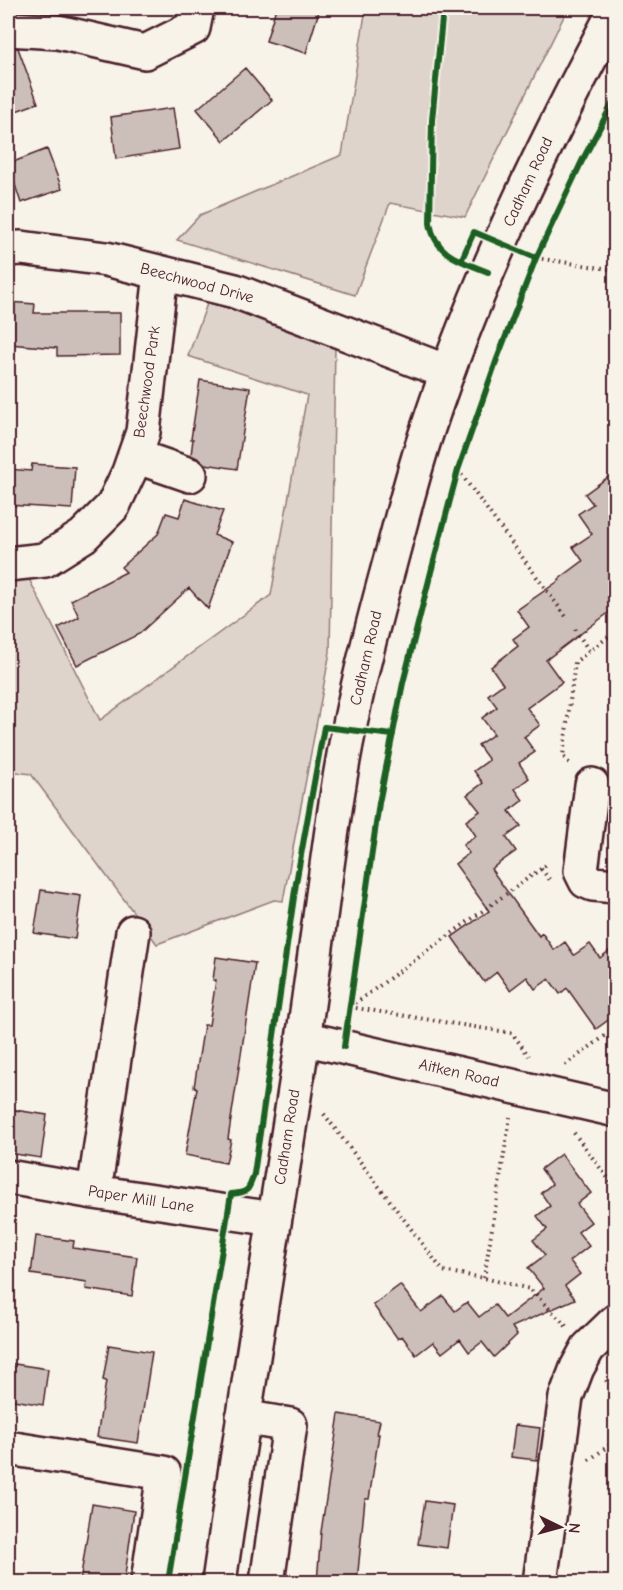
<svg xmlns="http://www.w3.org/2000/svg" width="623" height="1590" viewBox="0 0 623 1590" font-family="'Comic Neue',sans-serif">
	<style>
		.green { fill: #ded4cc; stroke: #947a7c; stroke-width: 1.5 }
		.building { fill: #ccbfb9; stroke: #4a1f2b; stroke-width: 1.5 }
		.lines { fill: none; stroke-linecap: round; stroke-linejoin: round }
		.minor-casing { stroke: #4a1f2b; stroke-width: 38 }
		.path { stroke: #4a1f2b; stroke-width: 4; stroke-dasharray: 1.5 4.5; stroke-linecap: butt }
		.minor { stroke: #f7f3e8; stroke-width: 33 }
		.cycleway-casing { stroke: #f7f3e8; stroke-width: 10 }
		.cycleway { stroke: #1b5e20; stroke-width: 6 }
		.labels { text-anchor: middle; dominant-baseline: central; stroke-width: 4.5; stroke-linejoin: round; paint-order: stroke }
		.street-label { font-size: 16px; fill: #4a1f2b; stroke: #f7f3e8 }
	</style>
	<rect width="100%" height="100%" fill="#f7f3e8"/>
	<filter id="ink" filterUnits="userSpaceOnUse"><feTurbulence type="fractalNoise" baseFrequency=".0167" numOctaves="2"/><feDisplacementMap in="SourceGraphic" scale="12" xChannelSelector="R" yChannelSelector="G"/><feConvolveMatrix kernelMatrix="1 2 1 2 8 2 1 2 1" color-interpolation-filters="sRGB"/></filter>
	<g filter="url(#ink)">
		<path class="green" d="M366 8H568L465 217 390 203 355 295 177 240 200 215 342 155Z
			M208 301 335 346 330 652 283 901 274 900 157 944 31 774 8 771V579H29L100 720 271 595 307 395 188 356Z"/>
		<path class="building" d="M276 8H320L306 53 266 41Z
			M8 48H18L38 103 8 114Z
			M245 68 272 100 224 141 197 109Z
			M173 108 179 149 116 159 111 117Z
			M47 149 62 189 21 203 8 164Z
			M8 302 35 304 34 313H120V355L57 356V348L8 344Z
			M200 380 250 388 237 469 205 464 197 458 191 455 193 439H191Z
			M32 464 75 467 72 509 8 505V469L31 471Z
			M615 472V608L546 660 562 682 527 708 540 725 524 737 535 752 519 763 529 778 515 789 523 800 509 811 521 826 506 837 516 851 491 869 539 936 542 933 554 950 565 942 574 955 590 944 600 958 615 946V1015L596 1029 567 988 560 994 549 979 535 989 527 977 510 990 497 972 484 982 452 937 489 911 455 864 469 853 463 845 476 836 466 821 480 811 467 795 483 783 474 771 489 760 478 745 494 734 482 718 497 707 488 695 503 684 491 667 518 646 513 639 529 627 517 610 560 580 559 579 583 561 573 547 592 534 578 514 593 504 585 494Z
			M185 499 223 511 214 535 232 542 208 609 189 588 139 634 77 665 58 628 79 617 71 600 126 572 121 567 158 534 166 513 179 517Z
			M41 890 81 896 75 939 34 933Z
			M216 957 255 963 228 1139 231 1140 226 1163 185 1155 197 1088 194 1087 204 1025H209L216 980H213Z
			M8 1109 47 1115 41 1158 8 1153Z
			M561 1154 591 1193 577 1204 591 1222 578 1232 589 1246 570 1261 580 1274 565 1286 575 1299 512 1327 517 1335 494 1357 482 1342 469 1352 460 1339 442 1353 433 1342 416 1355 402 1336 398 1339 373 1305 400 1285 421 1312 443 1296 455 1311 467 1302 479 1317 495 1305 505 1318 544 1288 528 1268 545 1255 533 1240 547 1229 537 1216 550 1206 541 1193 552 1184 541 1169Z
			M36 1236 74 1241 73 1248 137 1257 132 1296 86 1289 87 1282 31 1274Z
			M109 1345 152 1352 138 1443 97 1437 106 1381 103 1380Z
			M8 1363 48 1369 43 1405 8 1399Z
			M339 1414 380 1421 377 1434H379L369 1499H365L357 1582H317L321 1532Z
			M515 1425 540 1428 536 1460 511 1457Z
			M425 1501 453 1505 447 1548 418 1544Z
			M92 1504 134 1511 124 1582H80Z"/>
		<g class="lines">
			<g class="minor-casing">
				<path id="minor" d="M8 29 58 32 145 52 193 28 197 8
					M8 249 21 248 106 259 235 291 447 372
					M135 456 190 475
					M8 564 45 560 83 536 113 506 129 472 143 432 161 273
					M592 785 581 871 586 881 593 884 616 886
					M303 1038 616 1110
					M8 1177 94 1192 274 1219
					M94 1192 133 932
					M243 1417 290 1425 267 1582
					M8 1448 164 1473 148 1582
					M219 1582C245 1401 275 1220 303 1039 315 960 324 881 336 803 348 721 368 642 390 562 402 518 413 472 428 428 476 282 544 144 616 9
					M540 1582 566 1397 577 1368 588 1348 616 1321"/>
			</g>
			<path class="path" d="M536 258 616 270
				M458 470 567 618
				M575 629 589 651
				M569 763 563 756 575 662 616 631
				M541 869 550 880
				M350 1007 549 863
				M350 1007 512 1033 529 1056
				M565 1065 616 1028
				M324 1114 443 1271 484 1278 530 1289 566 1326
				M574 1133 616 1189
				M484 1278 510 1117
				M606 1380 616 1397
				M589 1460 611 1444 616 1400"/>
			<use href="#minor" class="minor"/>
			<g class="cycleway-casing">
				<path id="cycleway" d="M444 8 442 19 432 120 430 223C435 255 461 261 488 272
					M461 261 474 232 536 258
					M344 1047 379 803 403 683 431 572 458 470 497 359 536 258 582 161 616 97
					M168 1582 231 1194C248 1193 249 1190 254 1174L296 883 324 727 393 735"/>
			</g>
			<use href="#cycleway" class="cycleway"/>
		</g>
	</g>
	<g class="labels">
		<g class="street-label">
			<text transform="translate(528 182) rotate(-65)">Cadham Road</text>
			<text transform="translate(197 283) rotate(15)">Beechwood Drive</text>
			<text transform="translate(147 382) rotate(-82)">Beechwood Park</text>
			<text transform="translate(366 658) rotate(-77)">Cadham Road</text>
			<text transform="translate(459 1073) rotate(13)">Aitken Road</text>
			<text transform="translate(287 1137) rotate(-81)">Cadham Road</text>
			<text transform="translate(141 1199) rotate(9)">Paper Mill Lane</text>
		</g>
	</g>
	<rect width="623" height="1590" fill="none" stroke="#f7f3e8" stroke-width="30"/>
	<rect x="15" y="15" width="593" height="1560" fill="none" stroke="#4a1f2b" stroke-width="2" filter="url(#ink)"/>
	<g transform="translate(560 1527) rotate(95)" stroke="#f7f3e8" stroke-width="4.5" paint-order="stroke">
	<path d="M0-4.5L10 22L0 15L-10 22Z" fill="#4a1f2b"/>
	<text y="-9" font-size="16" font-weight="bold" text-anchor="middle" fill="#4a1f2b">N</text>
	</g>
</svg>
